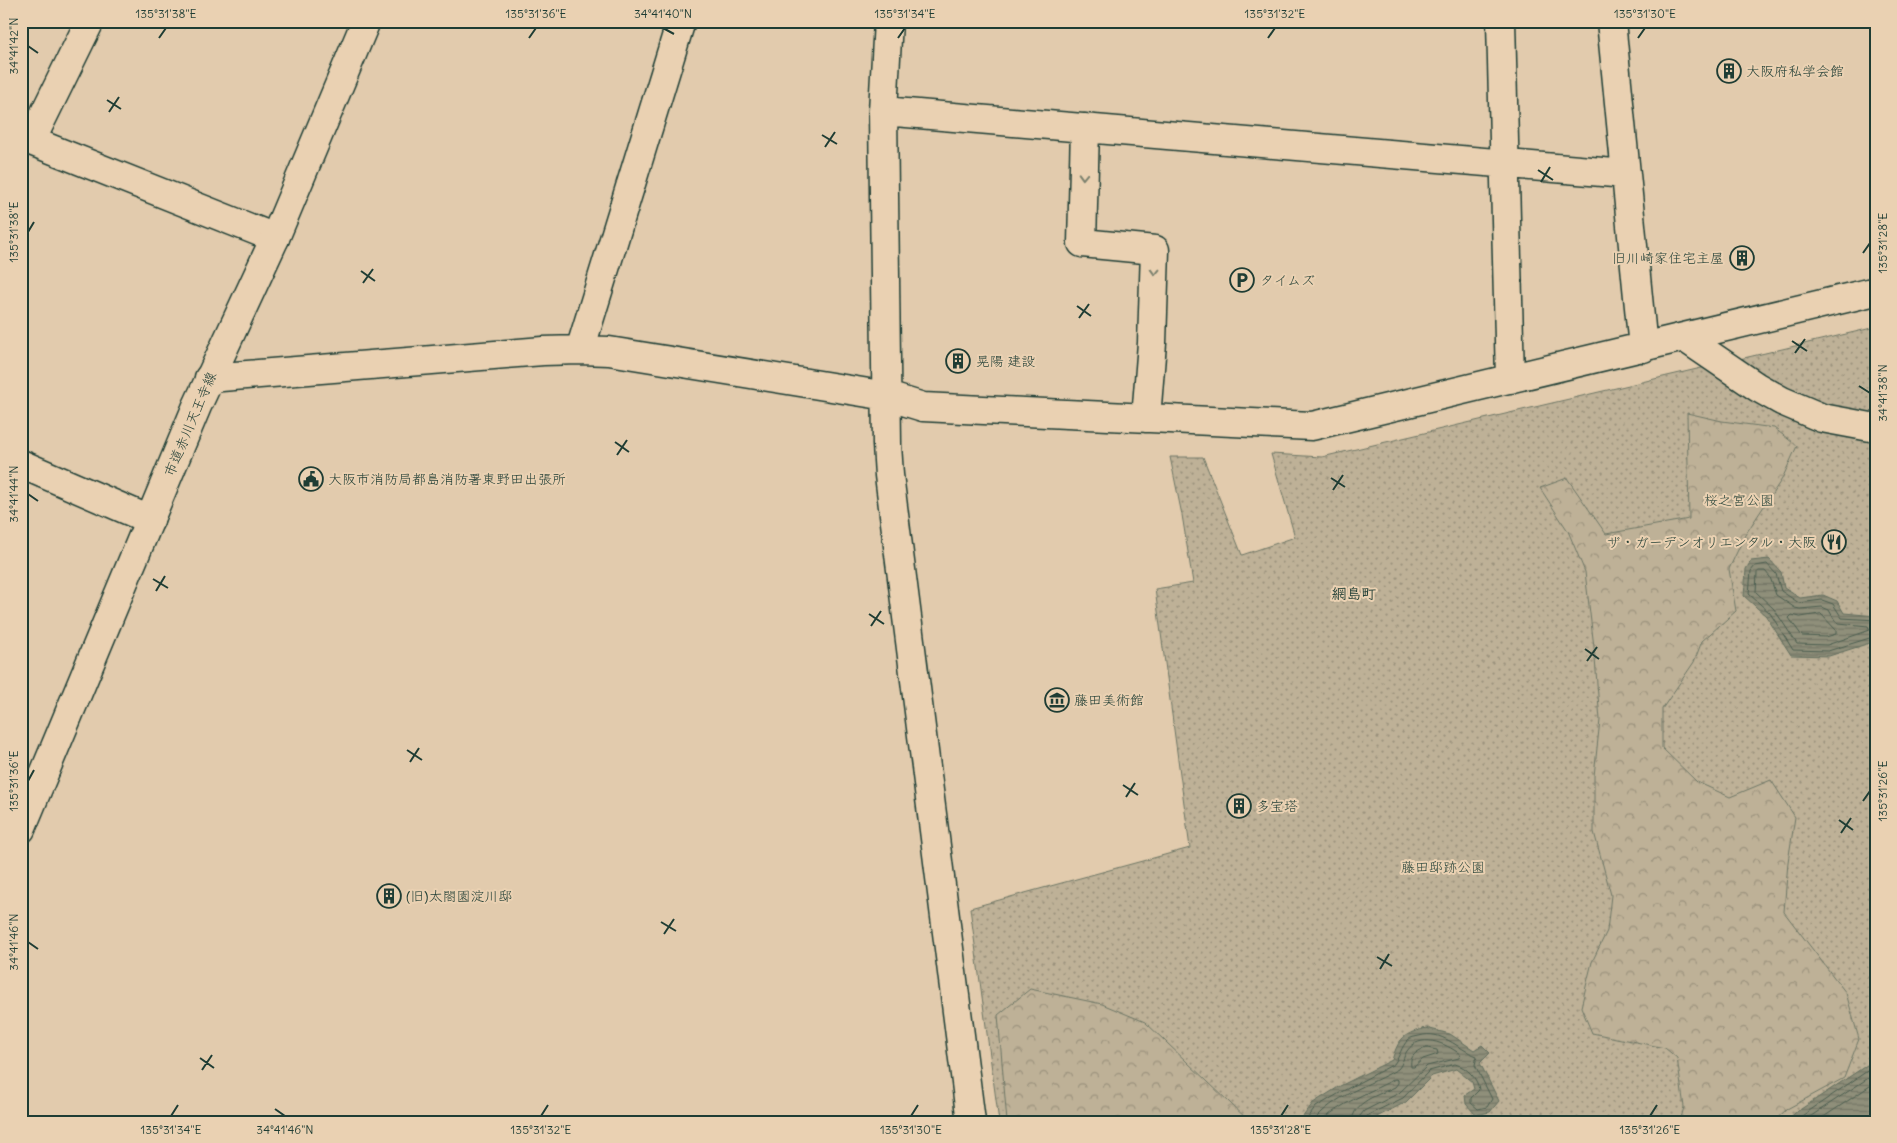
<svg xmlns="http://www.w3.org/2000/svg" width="1897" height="1143" viewBox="0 0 1897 1143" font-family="Delius,'Klee One',sans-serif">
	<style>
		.green { fill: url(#green-dots); stroke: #6e7766 }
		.forest { fill: url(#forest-crowns); stroke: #6e7766 }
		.water { fill: url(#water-rules); stroke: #626e5e }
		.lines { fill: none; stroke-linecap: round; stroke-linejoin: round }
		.shore { stroke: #4c5e50; stroke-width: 1 }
		.minor-casing { stroke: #1f3d34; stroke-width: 31 }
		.major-casing { stroke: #1f3d34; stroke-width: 31 }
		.minor { stroke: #ead1b2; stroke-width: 28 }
		.major { stroke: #ead1b2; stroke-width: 28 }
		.oneway { stroke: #7a806d }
		.ticks { fill: none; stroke: #1f3d34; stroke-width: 2 }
		.labels { text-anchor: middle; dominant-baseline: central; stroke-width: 4; stroke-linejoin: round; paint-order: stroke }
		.poi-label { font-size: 14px; fill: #1f3d34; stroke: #ead1b2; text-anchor: start }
		.street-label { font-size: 14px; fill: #1f3d34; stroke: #ead1b2 }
		.park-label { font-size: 14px; fill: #2f493e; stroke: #ead1b2 }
		.neighbourhood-label { font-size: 15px; font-weight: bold; fill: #1f3d34; stroke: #ead1b2 }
		.neatline { fill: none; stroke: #1f3d34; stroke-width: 2 }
		.ticks-label { font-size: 12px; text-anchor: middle; fill: #1f3d34 }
	</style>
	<defs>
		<pattern id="green-dots" width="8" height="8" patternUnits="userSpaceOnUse" patternTransform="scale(1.25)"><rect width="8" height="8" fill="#beb197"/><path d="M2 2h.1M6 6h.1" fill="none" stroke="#9a917c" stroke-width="1.8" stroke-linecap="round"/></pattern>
		<pattern id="forest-crowns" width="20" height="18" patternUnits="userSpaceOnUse" patternTransform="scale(1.25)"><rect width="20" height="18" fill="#beb197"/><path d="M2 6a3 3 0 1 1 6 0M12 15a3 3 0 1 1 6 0" fill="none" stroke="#9a917c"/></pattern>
		<pattern id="water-rules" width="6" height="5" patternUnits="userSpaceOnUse" patternTransform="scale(1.25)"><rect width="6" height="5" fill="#8f8f7a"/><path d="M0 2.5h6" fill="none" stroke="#747665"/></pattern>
	</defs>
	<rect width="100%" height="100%" fill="#e2cbad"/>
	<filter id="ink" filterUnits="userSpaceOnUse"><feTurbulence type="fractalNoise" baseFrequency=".02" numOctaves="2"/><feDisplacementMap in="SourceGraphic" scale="10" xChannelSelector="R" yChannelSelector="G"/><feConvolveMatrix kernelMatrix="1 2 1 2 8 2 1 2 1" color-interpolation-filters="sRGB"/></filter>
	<g filter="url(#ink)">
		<path class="green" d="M1876 327V1122H999L970 908 1190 848 1155 589 1193 583 1182 515 1170 457H1203L1242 555 1295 537 1271 454 1322 457Z"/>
		<path class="forest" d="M1687 413 1722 421 1774 428 1797 446 1782 479 1745 535 1729 569 1736 611 1702 641 1694 662 1662 709V748L1697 782 1730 797 1771 780 1795 817 1788 862 1784 912 1846 993 1859 1039 1844 1078 1787 1109 1773 1122H1680L1684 1107 1677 1058 1665 1048 1592 1033 1581 1007 1592 962 1607 931 1611 895 1594 832V776L1600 720 1594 647 1585 572 1568 531 1540 488 1567 478 1606 534 1689 519Z
			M1030 989 1102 1004 1145 1022 1250 1122H1007L998 1015Z"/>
		<path class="water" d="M1769 559 1781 572 1784 588 1800 598 1823 595 1837 601 1844 613 1876 616V641L1829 656 1791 655 1766 616 1744 596 1746 569 1751 561Z
			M1426 1028 1450 1034 1474 1050 1482 1045 1490 1053 1480 1063 1499 1101 1490 1112 1476 1115 1466 1104 1465 1095 1474 1089 1472 1082 1456 1069 1432 1076 1406 1102 1367 1122H1299L1313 1103 1340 1086 1392 1060C1399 1037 1404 1034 1426 1028Z
			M1876 1059V1122H1785L1795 1113Z"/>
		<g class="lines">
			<path class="shore" d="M1759 571H1765L1770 577 1776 595 1795 608 1800 609 1822 607 1829 610 1834 619 1839 623 1868 626 1870 630 1827 645 1797 644 1774 609 1756 592 1757 573Z
				M1821 614 1836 630V634L1826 637 1802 636 1789 618 1792 615 1800 617Z
				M1876 620 1842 618 1833 604 1822 600 1799 603 1781 591 1776 574 1767 564 1755 566 1751 571 1749 594 1770 613 1793 650 1828 651 1876 636
				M1427 1048 1437 1050 1438 1054 1423 1059 1414 1067H1411C1409 1056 1417 1050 1427 1048Z
				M1305 1122 1316 1107 1343 1091 1394 1064C1400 1056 1401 1047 1408 1040 1411 1037 1415 1037 1419 1036 1442 1029 1457 1049 1477 1056L1475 1065 1492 1099 1487 1107 1478 1109 1471 1103V1098L1479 1090C1478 1079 1467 1067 1455 1064L1429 1071 1403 1098 1368 1115 1366 1122
				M1313 1122C1332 1096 1370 1085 1398 1069 1403 1064 1403 1057 1407 1051 1420 1032 1445 1043 1460 1054L1459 1058 1427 1066 1399 1093 1364 1111 1360 1116V1122
				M1322 1122C1334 1106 1376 1089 1395 1079L1398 1080V1083L1395 1087C1379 1095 1353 1101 1352 1122
				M1793 1122 1876 1065
				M1802 1122 1876 1073
				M1816 1122 1876 1082"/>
			<g class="minor-casing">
				<path id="minor" d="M888 21 883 111 887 445 889 475 971 1122
					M1501 21 1510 379
					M1611 21 1643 348
					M883 111 1626 174
					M1085 128 1082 243 1155 250 1152 343 1146 418
					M21 137 275 238
					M31 141 90 21
					M1685 338 1757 387 1782 401 1822 418 1876 428
					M580 350 681 21
					M209 378 543 351 580 350 609 351 887 396 923 407 1312 426 1876 291
					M21 464 150 520"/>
			</g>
			<g class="major-casing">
				<path id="major" d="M21 829 197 406 275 238 366 21"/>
			</g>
			<use href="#minor" class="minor"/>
			<use href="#major" class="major"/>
		</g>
		<defs><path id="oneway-chevron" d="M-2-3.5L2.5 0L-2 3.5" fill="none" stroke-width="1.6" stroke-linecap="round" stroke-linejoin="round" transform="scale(1.25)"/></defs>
		<g class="oneway">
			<use href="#oneway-chevron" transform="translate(1083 176) rotate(92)"/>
			<use href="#oneway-chevron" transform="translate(1155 272) rotate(92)"/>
		</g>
	</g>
	<path class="ticks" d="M663 28 674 34M159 38 166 28M529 38 536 28M898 38 905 28M1268 38 1275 28M1638 38 1645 28M28 46 38 53M107 100 121 109M109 112 119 97M822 135 837 144M825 147 835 132M1538 170 1553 180M1541 182 1550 167M28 232 34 222M1863 253 1870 243M361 271 375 281M363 283 373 269M1077 306 1091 316M1079 318 1089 304M1792 341 1807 351M1795 353 1805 339M1859 386 1870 393M615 442 629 452M617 455 627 440M1331 478 1345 487M1333 490 1343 475M28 494 38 501M153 579 168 588M156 591 165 576M869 614 884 624M871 626 881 611M1585 649 1599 659M1587 661 1597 647M407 750 422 760M410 762 419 748M28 781 34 770M1123 785 1138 795M1126 797 1135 783M1863 801 1870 791M1839 820 1853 830M1841 833 1851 818M661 922 676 931M664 934 674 919M28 942 38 949M1377 957 1392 966M1380 969 1389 954M200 1058 214 1068M202 1070 212 1055M275 1109 285 1116M171 1116 178 1105M541 1116 548 1105M911 1116 918 1105M1281 1116 1288 1105M1650 1116 1657 1105"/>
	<defs>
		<g id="building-ring" transform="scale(1.25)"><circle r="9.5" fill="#ead1b2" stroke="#1f3d34" stroke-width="1.5"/><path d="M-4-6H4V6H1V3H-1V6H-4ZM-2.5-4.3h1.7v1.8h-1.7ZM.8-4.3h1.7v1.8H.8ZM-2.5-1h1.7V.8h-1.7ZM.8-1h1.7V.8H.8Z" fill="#1f3d34"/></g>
		<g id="parking-ring" transform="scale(1.25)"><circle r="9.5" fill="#ead1b2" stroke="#1f3d34" stroke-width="1.5"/><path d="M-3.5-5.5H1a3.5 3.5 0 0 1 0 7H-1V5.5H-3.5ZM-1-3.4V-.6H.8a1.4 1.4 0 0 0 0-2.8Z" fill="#1f3d34"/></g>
		<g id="civic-ring" transform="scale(1.25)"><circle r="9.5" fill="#ead1b2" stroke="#1f3d34" stroke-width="1.5"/><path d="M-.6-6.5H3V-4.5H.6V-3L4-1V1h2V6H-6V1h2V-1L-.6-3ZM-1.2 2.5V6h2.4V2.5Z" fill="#1f3d34"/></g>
		<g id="restaurant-ring" transform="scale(1.25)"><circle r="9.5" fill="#ead1b2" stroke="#1f3d34" stroke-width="1.5"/><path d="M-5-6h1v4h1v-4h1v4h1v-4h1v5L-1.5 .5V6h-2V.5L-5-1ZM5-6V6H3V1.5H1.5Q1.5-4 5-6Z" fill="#1f3d34"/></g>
		<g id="museum-ring" transform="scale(1.25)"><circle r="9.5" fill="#ead1b2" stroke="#1f3d34" stroke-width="1.5"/><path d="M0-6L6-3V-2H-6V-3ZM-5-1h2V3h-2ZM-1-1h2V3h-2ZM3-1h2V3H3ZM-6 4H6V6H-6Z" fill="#1f3d34"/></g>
	</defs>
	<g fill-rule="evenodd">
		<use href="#building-ring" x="1729" y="71"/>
		<use href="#building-ring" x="1742" y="258"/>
		<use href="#parking-ring" x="1242" y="280"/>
		<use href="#building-ring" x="958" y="361"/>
		<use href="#civic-ring" x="311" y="479"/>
		<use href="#restaurant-ring" x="1834" y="542"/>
		<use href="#museum-ring" x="1057" y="700"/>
		<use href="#building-ring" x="1239" y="806"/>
		<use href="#building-ring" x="389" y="896"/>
	</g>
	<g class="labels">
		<g class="poi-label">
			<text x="1746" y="71">大阪府私学会館</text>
			<text x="1724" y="258" text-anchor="end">旧川崎家住宅主屋</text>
			<text x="1260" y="280">タイムズ</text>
			<text x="976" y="361">晃陽 建設</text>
			<text x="328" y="479">大阪市消防局都島消防署東野田出張所</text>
			<text x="1816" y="542" text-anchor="end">ザ・ガーデンオリエンタル・大阪</text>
			<text x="1074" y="700">藤田美術館</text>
			<text x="1256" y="806">多宝塔</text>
			<text x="406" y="896">(旧)太閤園淀川邸</text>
		</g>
		<g class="street-label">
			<text transform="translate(190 424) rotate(-67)">市道赤川天王寺線</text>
		</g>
		<g class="park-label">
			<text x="1739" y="500">桜之宮公園</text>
			<text x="1443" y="867">藤田邸跡公園</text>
		</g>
		<g class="neighbourhood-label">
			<text x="1354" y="593">網島町</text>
		</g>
	</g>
	<rect width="1897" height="1143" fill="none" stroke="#ead1b2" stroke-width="55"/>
	<rect x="28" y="28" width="1842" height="1088" class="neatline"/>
	<g class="ticks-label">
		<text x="166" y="18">135°31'38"E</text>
		<text x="536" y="18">135°31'36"E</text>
		<text x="663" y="18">34°41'40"N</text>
		<text x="905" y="18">135°31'34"E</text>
		<text x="1275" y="18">135°31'32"E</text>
		<text x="1645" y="18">135°31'30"E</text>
		<text transform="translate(14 46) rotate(-90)" y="4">34°41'42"N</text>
		<text transform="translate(14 232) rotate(-90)" y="4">135°31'38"E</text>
		<text transform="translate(1883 243) rotate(-90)" y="4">135°31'28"E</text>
		<text transform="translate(1883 393) rotate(-90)" y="4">34°41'38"N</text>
		<text transform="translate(14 494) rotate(-90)" y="4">34°41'44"N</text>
		<text transform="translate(14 781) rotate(-90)" y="4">135°31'36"E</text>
		<text transform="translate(1883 791) rotate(-90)" y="4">135°31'26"E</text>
		<text transform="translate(14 942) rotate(-90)" y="4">34°41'46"N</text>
		<text x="171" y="1134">135°31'34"E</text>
		<text x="285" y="1134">34°41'46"N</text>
		<text x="541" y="1134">135°31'32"E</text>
		<text x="911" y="1134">135°31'30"E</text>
		<text x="1281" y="1134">135°31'28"E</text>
		<text x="1650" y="1134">135°31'26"E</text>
	</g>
</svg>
